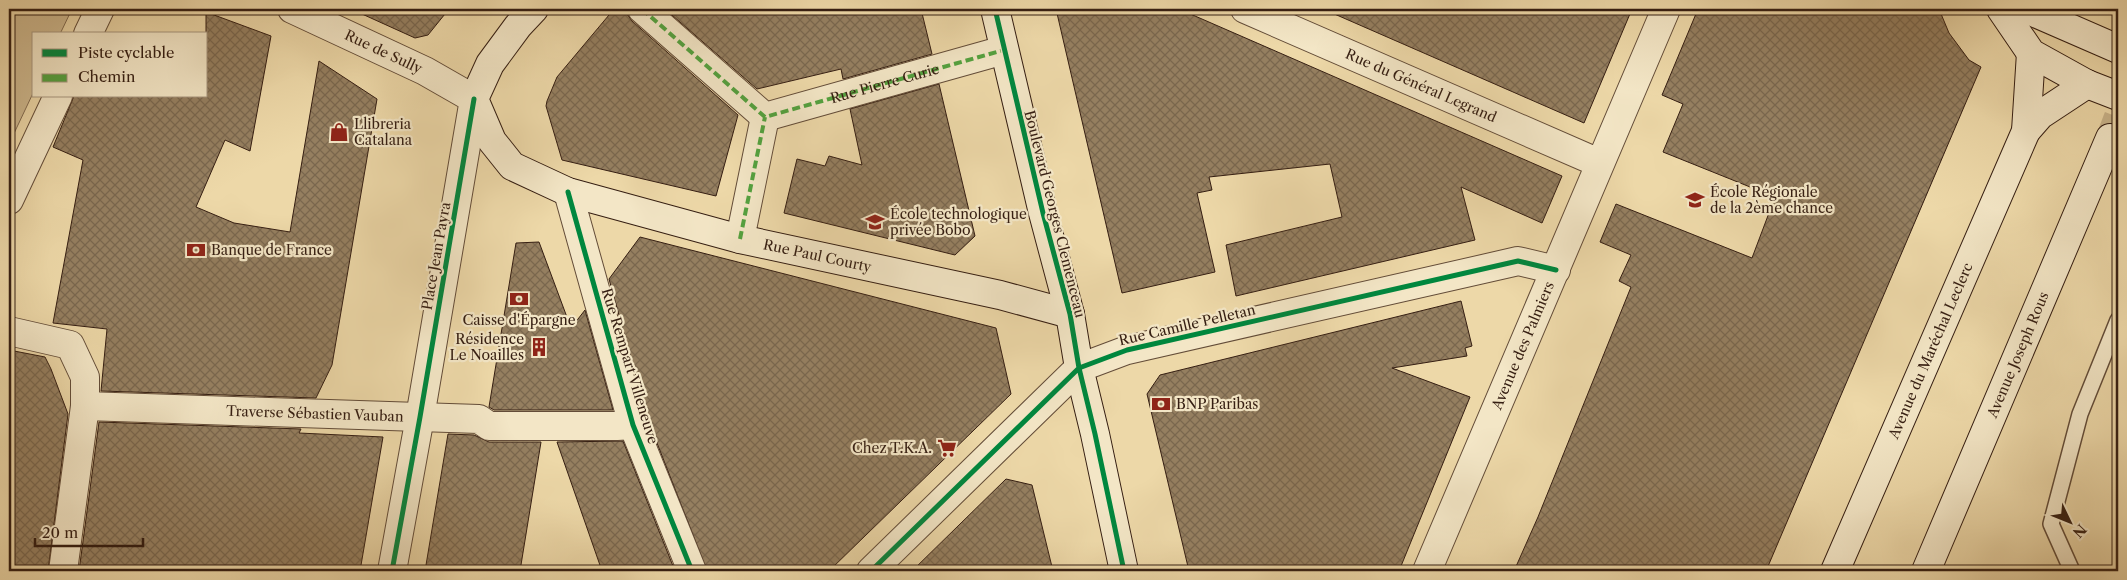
<svg xmlns="http://www.w3.org/2000/svg" width="2127" height="580" viewBox="0 0 2127 580" font-family="'Libre Caslon Text',serif">
	<style>
		.grass { fill: #ceb88e; stroke: #826b50 }
		.building { fill: url(#building-cross-hatch); stroke: #351e12 }
		.lines { fill: none; stroke-linecap: round; stroke-linejoin: round }
		.secondary-tunnel { stroke: #c8b38a; stroke-width: 28; stroke-dasharray: 28 14; stroke-linecap: butt }
		.lane-casing { stroke: #634c38; stroke-width: 18 }
		.street-casing { stroke: #634c38; stroke-width: 30 }
		.secondary-casing { stroke: #351e12; stroke-width: 30 }
		.lane { stroke: #f3e6c6; stroke-width: 15 }
		.street { stroke: #f3e6c6; stroke-width: 28 }
		.secondary { stroke: #f3e6c6; stroke-width: 28 }
		.quiet { stroke: #53a23f; stroke-width: 4; stroke-dasharray: 8 4; stroke-linecap: butt }
		.cycleway-casing { stroke: #f3e6c6; stroke-width: 8 }
		.cycleway { stroke: #00873e; stroke-width: 5 }
		.labels { text-anchor: middle; dominant-baseline: central; stroke-width: 4.5; stroke-linejoin: round; paint-order: stroke }
		.street-label { font-size: 14px; fill: #351e12; stroke: #f3e6c6 }
		.poi-label { font-size: 14px; fill: #351e12; stroke: #f3e6c6; text-anchor: start }
	</style>
	<defs>
		<pattern id="building-cross-hatch" width="8" height="8" patternUnits="userSpaceOnUse" patternTransform="scale(1.25)"><rect width="8" height="8" fill="#957f60"/><path d="M0 0l8 8M0 8l8-8" fill="none" stroke="#7a674e"/></pattern>
	</defs>
	<rect width="100%" height="100%" fill="#edd8a8"/>
	<filter id="stains"><feTurbulence type="fractalNoise" baseFrequency=".004" numOctaves="4"/><feColorMatrix values="0 0 0 0 .2 0 0 0 0 .09 0 0 0 0 .02 0 0 0 .5 -.17"/></filter>
	<radialGradient id="worn" r=".72"><stop offset=".6" stop-color="#630" stop-opacity="0"/><stop offset="1" stop-color="#630" stop-opacity=".3"/></radialGradient>
	<path class="grass" d="M9 9H72L60 34H34V91L9 144Z"/>
	<path class="building" d="M351 9H449L428 35 415 38Z
		M614 9H627V14L632 21 738 115 716 196 562 160 546 106 547 101 557 77Z
		M665 9H921L932 54 843 79 841 69 757 89Z
		M1056 9H1179L1562 176 1542 223 1461 187 1475 240 1236 296 1226 245 1342 217 1330 164 1209 177 1212 190 1197 193 1215 272 1122 293Z
		M1323 9H1632L1584 123Z
		M1698 9H1939L1949 33 1969 60 1981 67 1766 571H1514L1538 517 1631 287 1619 281 1631 255 1600 242 1616 204 1752 258 1775 197 1663 152 1683 104 1662 95Z
		M206 12 271 36 250 151 225 140 196 207 234 223 290 232 319 61 377 99 332 365 316 398 101 391 107 329 53 323 83 160 53 147 74 96H206Z
		M939 84 975 236 955 255 784 213 797 159 825 166 829 156 862 165 850 109Z
		M640 237 996 328 1011 394 829 571H707L648 420 609 279Z
		M539 242 571 328 585 310 613 410H494L489 407 516 243Z
		M1461 301 1472 346 1465 348 1467 356 1392 368 1470 397 1399 571H1189L1147 394 1160 375Z
		M9 350 45 357 51 369 68 414 48 571H9Z
		M99 422 301 429 299 433 383 437 360 571H79Z
		M448 434 474 435 489 442H541L520 571H425Z
		M623 441 675 571H602L557 442Z
		M1006 479 1032 485 1053 571H912Z"/>
	<g class="lines">
		<path class="secondary-tunnel" d="M2110 138 2118 117"/>
		<g class="lane-casing">
			<path id="lane" d="M2072 571 2051 524 2080 414 2118 320"/>
		</g>
		<g class="street-casing">
			<g id="street">
				<path id="s1" d="M292 9 425 71 474 99 420 417 392 571"/>
				<path id="s2" d="M642 9 765 117 1004 50"/>
				<path id="s3" d="M1245 9 1599 163"/>
				<path d="M88 34 100 9"/>
				<path d="M568 192 633 425 692 571"/>
				<path d="M9 200 58 96"/>
				<path d="M740 239 765 117"/>
				<path d="M9 331 70 345 85 377V406L63 571"/>
				<path id="s4" d="M85 406 479 419 489 426H617L633 425"/>
				<path d="M871 571 1079 368 1127 350 1518 261 1556 270"/>
				<path id="s5" d="M1427 571 1666 9"/>
			</g>
		</g>
		<g class="secondary-casing">
			<g id="secondary">
				<path id="s6" d="M534 9 518 26 490 64 474 99 492 141 512 166 568 192 740 239 1000 295 1070 314"/>
				<path d="M995 9 1043 213 1070 314 1079 368 1095 434 1124 571"/>
				<path d="M2001 9 2031 53 2087 84 2118 96"/>
				<path d="M2026 9 2118 49"/>
				<path d="M2026 131 2040 115 2087 84"/>
				<path id="s7" d="M1835 571 2026 131 2031 53"/>
				<path id="s8" d="M1926 571 2110 138"/>
			</g>
		</g>
		<use href="#lane" class="lane"/>
		<use href="#street" class="street"/>
		<use href="#secondary" class="secondary"/>
		<path class="quiet" d="M642 9 765 117 1004 50
			M740 239 765 117"/>
		<g class="cycleway-casing">
			<path id="cycleway" d="M995 9 1043 213 1070 314 1079 368 1095 434 1124 571
				M568 192 633 425 692 571
				M392 571 420 417 474 99
				M871 571 1079 368 1127 350 1518 261 1556 270"/>
		</g>
		<use href="#cycleway" class="cycleway"/>
	</g>
	<defs>
		<g id="shop-bare" transform="scale(1.5)"><path d="M-5-2.5h2.3a2.7 3.5 0 0 1 5.4 0H5L5.5 6h-11ZM-1.5-2.5h3a1.5 2.3 0 0 0-3 0Z" fill="#8f2418" stroke="#f3e6c6" stroke-width="2.5" paint-order="stroke"/></g>
		<g id="university-bare" transform="scale(1.5)"><path d="M0-5L7-2L0 1L-7-2ZM-4 1L0 2.5L4 1V4Q0 6-4 4Z" fill="#8f2418" stroke="#f3e6c6" stroke-width="2.5" paint-order="stroke"/></g>
		<g id="school-bare" transform="scale(1.5)"><path d="M0-5L7-2L0 1L-7-2ZM-4 1L0 2.5L4 1V4Q0 6-4 4Z" fill="#8f2418" stroke="#f3e6c6" stroke-width="2.5" paint-order="stroke"/></g>
		<g id="bank-bare" transform="scale(1.5)"><path d="M-6-4H6V4H-6ZM0-2.3a2.3 2.3 0 1 0 0 4.6a2.3 2.3 0 1 0 0-4.6Z" fill="#8f2418" stroke="#f3e6c6" stroke-width="2.5" paint-order="stroke"/></g>
		<g id="building-bare" transform="scale(1.5)"><path d="M-4-6H4V6H1V3H-1V6H-4ZM-2.5-4.3h1.7v1.8h-1.7ZM.8-4.3h1.7v1.8H.8ZM-2.5-1h1.7V.8h-1.7ZM.8-1h1.7V.8H.8Z" fill="#8f2418" stroke="#f3e6c6" stroke-width="2.5" paint-order="stroke"/></g>
		<g id="supermarket-bare" transform="scale(1.5)"><path d="M-6-5.5h2.5l.6 2H6L4.5 2H-2.5L-4.4-4H-6ZM-1.5 3.2a1.3 1.3 0 1 0 .1 0ZM3 3.2a1.3 1.3 0 1 0 .1 0Z" fill="#8f2418" stroke="#f3e6c6" stroke-width="2.5" paint-order="stroke"/></g>
	</defs>
	<g fill-rule="evenodd">
		<use href="#shop-bare" x="339" y="132"/>
		<use href="#university-bare" x="1695" y="200"/>
		<use href="#school-bare" x="875" y="222"/>
		<use href="#bank-bare" x="196" y="250"/>
		<use href="#bank-bare" x="519" y="299"/>
		<use href="#building-bare" x="539" y="347"/>
		<use href="#bank-bare" x="1161" y="404"/>
		<use href="#supermarket-bare" x="947" y="448"/>
	</g>
	<g class="labels">
		<g class="street-label">
			<text stroke="none"><textPath href="#s1" startOffset="101">Rue de Sully</textPath></text>
			<text stroke="none"><textPath href="#s2" startOffset="288">Rue Pierre Curie</textPath></text>
			<text stroke="none"><textPath href="#s3" startOffset="192">Rue du Général Legrand</textPath></text>
			<text transform="translate(1055 214) rotate(76)">Boulevard Georges Clemenceau</text>
			<text transform="translate(436 256) rotate(-80)">Place Jean Payra</text>
			<text stroke="none"><textPath href="#s6" startOffset="506">Rue Paul Courty</textPath></text>
			<text transform="translate(1187 325) rotate(-13)">Rue Camille Pelletan</text>
			<text stroke="none"><textPath href="#s5" startOffset="245">Avenue des Palmiers</textPath></text>
			<text stroke="none"><textPath href="#s7" startOffset="240">Avenue du Maréchal Leclerc</textPath></text>
			<text stroke="none"><textPath href="#s8" startOffset="235">Avenue Joseph Rous</textPath></text>
			<text transform="translate(630 366) rotate(73)">Rue Rempart Villeneuve</text>
			<text stroke="none"><textPath href="#s4" startOffset="230">Traverse Sébastien Vauban</textPath></text>
		</g>
		<g class="poi-label">
			<text x="354" y="124">Llibreria<tspan x="354" dy="16">Catalana</tspan></text>
			<text x="1710" y="192">École Régionale<tspan x="1710" dy="16">de la 2ème chance</tspan></text>
			<text x="890" y="214">École technologique<tspan x="890" dy="16">privée Bobo</tspan></text>
			<text x="211" y="250">Banque de France</text>
			<text x="519" y="320" text-anchor="middle">Caisse d'Épargne</text>
			<text x="524" y="339" text-anchor="end">Résidence<tspan x="524" dy="16">Le Noailles</tspan></text>
			<text x="1176" y="404">BNP Paribas</text>
			<text x="932" y="448" text-anchor="end">Chez T.K.A.</text>
		</g>
	</g>
	<rect width="2127" height="580" fill="none" stroke="#edd8a8" stroke-width="30"/>
	<rect x="10" y="10" width="2107" height="560" fill="none" stroke="#351e12" stroke-width="2.5"/>
	<rect x="15" y="15" width="2097" height="550" fill="none" stroke="#351e12"/>
	<rect x="32" y="32" width="175" height="65" fill="#f3e6c6" stroke="#a7967e"/>
	<rect x="42" y="49" width="25" height="8" fill="#00873e" stroke="#a7967e"/>
	<text x="78" y="58" font-size="15" fill="#351e12">Piste cyclable</text>
	<rect x="42" y="74" width="25" height="8" fill="#53a23f" stroke="#a7967e"/>
	<text x="78" y="82" font-size="15" fill="#351e12">Chemin</text>
	<g transform="translate(2070 522) rotate(133)" stroke="#f3e6c6" stroke-width="4" paint-order="stroke">
	<path d="M0-4L9 19L0 12L-9 19Z" fill="#351e12"/>
	<text y="-8" font-size="14" font-weight="bold" text-anchor="middle" fill="#351e12">N</text>
	</g>
	<path d="M35 538v8h108v-8" fill="none" stroke="#351e12" stroke-width="2.5"/>
	<text x="42" y="538" font-size="15" fill="#351e12" stroke="#f3e6c6" stroke-width="4" paint-order="stroke">20 m</text>
	<rect width="100%" height="100%" filter="url(#stains)"/>
	<rect width="100%" height="100%" fill="url(#worn)"/>
</svg>
